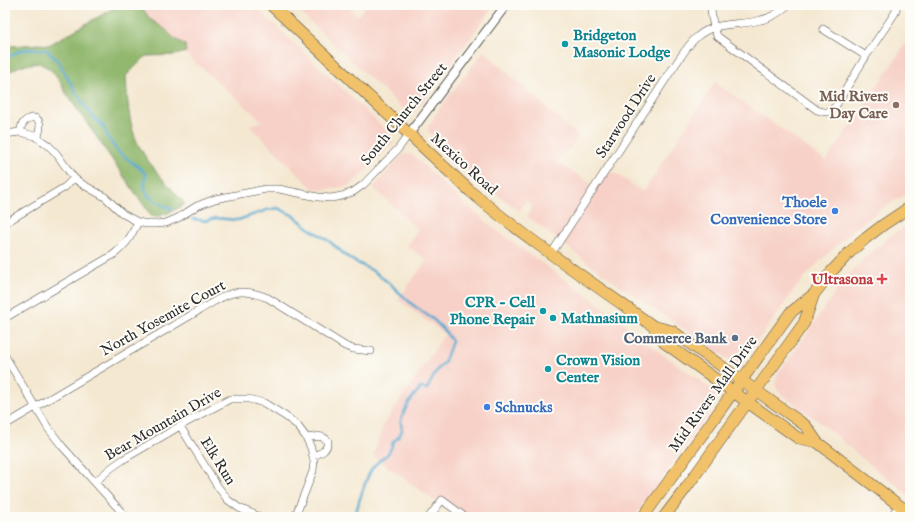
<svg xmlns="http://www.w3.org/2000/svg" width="915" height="522" viewBox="0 0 915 522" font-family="'IM FELL English',serif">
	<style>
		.built { fill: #f7d1c7 }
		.forest { fill: #92b86e; stroke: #5e724c }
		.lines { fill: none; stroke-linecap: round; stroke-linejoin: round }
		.stream { stroke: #54a8cf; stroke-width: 2.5 }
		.minor-casing { stroke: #494744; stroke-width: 8 }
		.tertiary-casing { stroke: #494744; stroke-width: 10 }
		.primary-casing { stroke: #494744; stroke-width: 12 }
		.minor { stroke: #fff; stroke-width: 7 }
		.tertiary { stroke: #fff; stroke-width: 8 }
		.primary { stroke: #f2c26a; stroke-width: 11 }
		.culture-dot { fill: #0f9aa8; stroke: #fdfcf7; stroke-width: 1.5 }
		.education-dot { fill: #8d6e63; stroke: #fdfcf7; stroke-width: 1.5 }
		.shop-dot { fill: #3f7fe0; stroke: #fdfcf7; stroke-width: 1.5 }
		.health-dot { fill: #e0444e; stroke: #fdfcf7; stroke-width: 1.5 }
		.service-dot { fill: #5c6f8a; stroke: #fdfcf7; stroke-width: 1.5 }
		.labels { text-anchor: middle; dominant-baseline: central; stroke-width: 4; stroke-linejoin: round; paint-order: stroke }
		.culture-label { font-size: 15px; font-weight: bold; fill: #0d838f; stroke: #fdfcf7; text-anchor: start }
		.education-label { font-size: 15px; font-weight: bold; fill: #785e54; stroke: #fdfcf7; text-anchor: end }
		.street-label { font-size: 15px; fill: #2b2b2b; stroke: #fdfcf7 }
		.shop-label { font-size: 15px; font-weight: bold; fill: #366cbe; stroke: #fdfcf7; text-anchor: end }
		.health-label { font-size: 15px; font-weight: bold; fill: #be3a42; stroke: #fdfcf7; text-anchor: end }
		.service-label { font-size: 15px; font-weight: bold; fill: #4e5e75; stroke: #fdfcf7; text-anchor: end }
	</style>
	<rect width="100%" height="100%" fill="#fdfcf7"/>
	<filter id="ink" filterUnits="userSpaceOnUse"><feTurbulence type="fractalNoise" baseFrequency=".025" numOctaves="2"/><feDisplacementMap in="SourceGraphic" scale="8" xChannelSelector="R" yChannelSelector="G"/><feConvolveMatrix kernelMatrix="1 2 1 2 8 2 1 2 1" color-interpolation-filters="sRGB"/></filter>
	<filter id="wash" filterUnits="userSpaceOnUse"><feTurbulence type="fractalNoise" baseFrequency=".012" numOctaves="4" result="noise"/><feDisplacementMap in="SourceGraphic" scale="16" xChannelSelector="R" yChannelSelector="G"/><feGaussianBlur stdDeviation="0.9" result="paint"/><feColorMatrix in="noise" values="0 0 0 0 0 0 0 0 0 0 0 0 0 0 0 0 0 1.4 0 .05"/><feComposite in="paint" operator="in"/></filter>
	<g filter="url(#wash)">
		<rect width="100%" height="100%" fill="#f4e8d1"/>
		<path class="built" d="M130 5H253L382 126 390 135 392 138 393 143 366 171 349 186 323 190 312 188 249 125 262 121Z
			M310 5H345L358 16 366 5H495L421 104 412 114 404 110 302 14Z
			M910 36V192L887 205 867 219 848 235 818 263 794 290 745 358 739 362H735L728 359 619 285 588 263 527 216 532 206 526 201 519 211 487 187 465 167 428 131V128L439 109 484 51 579 137 557 162 592 184 612 171 643 192 715 82 826 161 891 66Z
			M406 154 414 156 463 202 466 206 469 207 496 230 600 305 651 346 713 390 715 393 716 402 714 406 634 517H457L373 456 384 424 445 334 398 300 427 260 407 246 418 230 373 187 402 155Z
			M910 223V299L906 302 910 307V496L857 454 834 433 781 394 777 389 775 384 778 373 807 334 838 288 854 269 865 258 884 241Z"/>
		<path class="forest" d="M119 5H140L150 19 166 30 174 38 185 45 186 52 175 55 146 56 126 76C127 95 128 113 133 131 141 159 167 183 185 204 175 210 164 216 152 217L66 93 58 78 50 69 39 63 20 66 5 74V49L10 46 40 44 49 45Z"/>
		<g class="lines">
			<path class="stream" d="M5 59 21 50 35 49 47 50 58 61 81 101 93 117 103 126 109 139 117 151 141 169 146 175C139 197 155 201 172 209
				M193 219 206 221 215 218 238 220 267 210 278 208 294 216 310 229 329 241 350 259 375 272 390 284 413 305 434 320 444 330 452 341 449 350 444 363 437 370 427 389 421 388C411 397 405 408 401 420 400 424 402 426 402 430 401 435 397 439 393 442 390 457 382 456 374 466 366 476 358 504 355 517"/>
		</g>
	</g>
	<g filter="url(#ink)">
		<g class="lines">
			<g class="minor-casing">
				<path id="minor" d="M711 5C711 16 713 26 717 36L817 110C826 113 828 113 835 107L866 56 895 13 897 5
					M823 29 866 56
					M20 132C21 130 21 127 22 125 26 118 38 113 40 125 40 129 39 134 37 138
					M5 134 20 132 35 136 41 140 48 145 56 153 68 170 74 178 82 184 105 197 123 214 138 222 147 224H156L166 223 178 218 197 206 215 199 266 189H279L318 197 331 198 342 196 353 192 363 185 398 149 409 134
					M5 223 65 187 74 178
					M551 254 673 68C681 57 688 44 698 36 716 21 739 26 761 20 771 18 780 12 788 5
					M5 318 113 255C127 244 130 238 138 222
					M5 356 48 428 62 446 126 517
					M5 425 198 311C225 295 236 285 268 298L345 346 353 349 371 351
					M180 426 218 487 228 500 239 508 260 517
					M306 438C314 437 322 434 328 441 327 451 321 453 313 456
					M95 482 111 468 124 459 180 426 230 399H249L264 403 285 416 297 425 306 437 311 448 314 461 313 471 305 492 295 517
					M429 517 442 500 465 517
					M891 517 899 505"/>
			</g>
			<g class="tertiary-casing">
				<path id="tertiary" d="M409 134 506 5"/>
			</g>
			<g class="primary-casing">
				<path id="primary" d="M271 5 470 191C528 240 591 282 653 326L672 331 806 426 817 442 896 503 910 513
					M653 326 665 343 760 411 798 438 817 442
					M643 517 790 313 814 294 832 271 850 252 866 238 883 225 910 207
					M664 517 686 488 804 323 814 294"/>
			</g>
			<use href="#minor" class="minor"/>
			<use href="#tertiary" class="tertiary"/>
			<use href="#primary" class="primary"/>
		</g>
	</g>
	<g class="culture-dot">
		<circle cx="565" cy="44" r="4"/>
		<circle cx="543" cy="311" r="4"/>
		<circle cx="553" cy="318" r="4"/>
		<circle cx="548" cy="369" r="4"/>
	</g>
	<circle class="education-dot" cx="896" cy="105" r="4"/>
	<g class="shop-dot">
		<circle cx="835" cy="211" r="4"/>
		<circle cx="487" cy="407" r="4"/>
	</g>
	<path class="health-dot" d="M880 273h4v4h4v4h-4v4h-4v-4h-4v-4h4z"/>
	<circle class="service-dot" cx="735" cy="338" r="4"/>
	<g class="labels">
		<g class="culture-label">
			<text x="573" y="35">Bridgeton<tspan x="573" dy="17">Masonic Lodge</tspan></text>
			<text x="535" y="302" text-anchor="end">CPR - Cell<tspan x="535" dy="17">Phone Repair</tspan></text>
			<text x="561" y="318">Mathnasium</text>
			<text x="556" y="360">Crown Vision<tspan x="556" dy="17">Center</tspan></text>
		</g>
		<g class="education-label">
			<text x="888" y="96">Mid Rivers<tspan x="888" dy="17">Day Care</tspan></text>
		</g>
		<g class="street-label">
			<text transform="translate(404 114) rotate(-51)">South Church Street</text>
			<text transform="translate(626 116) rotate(-57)">Starwood Drive</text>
			<text transform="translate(464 164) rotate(42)">Mexico Road</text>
			<text transform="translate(163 318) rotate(-29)">North Yosemite Court</text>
			<text transform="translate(713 394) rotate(-54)">Mid Rivers Mall Drive</text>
			<text transform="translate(163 424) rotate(-30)">Bear Mountain Drive</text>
			<text transform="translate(218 461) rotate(58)">Elk Run</text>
		</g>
		<g class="shop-label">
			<text x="827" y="202">Thoele<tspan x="827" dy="17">Convenience Store</tspan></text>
			<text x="495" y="407" text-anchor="start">Schnucks</text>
		</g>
		<g class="health-label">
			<text x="873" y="279">Ultrasona</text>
		</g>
		<g class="service-label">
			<text x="727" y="338">Commerce Bank</text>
		</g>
	</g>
	<rect width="915" height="522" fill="none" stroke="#fdfcf7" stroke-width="20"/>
</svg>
